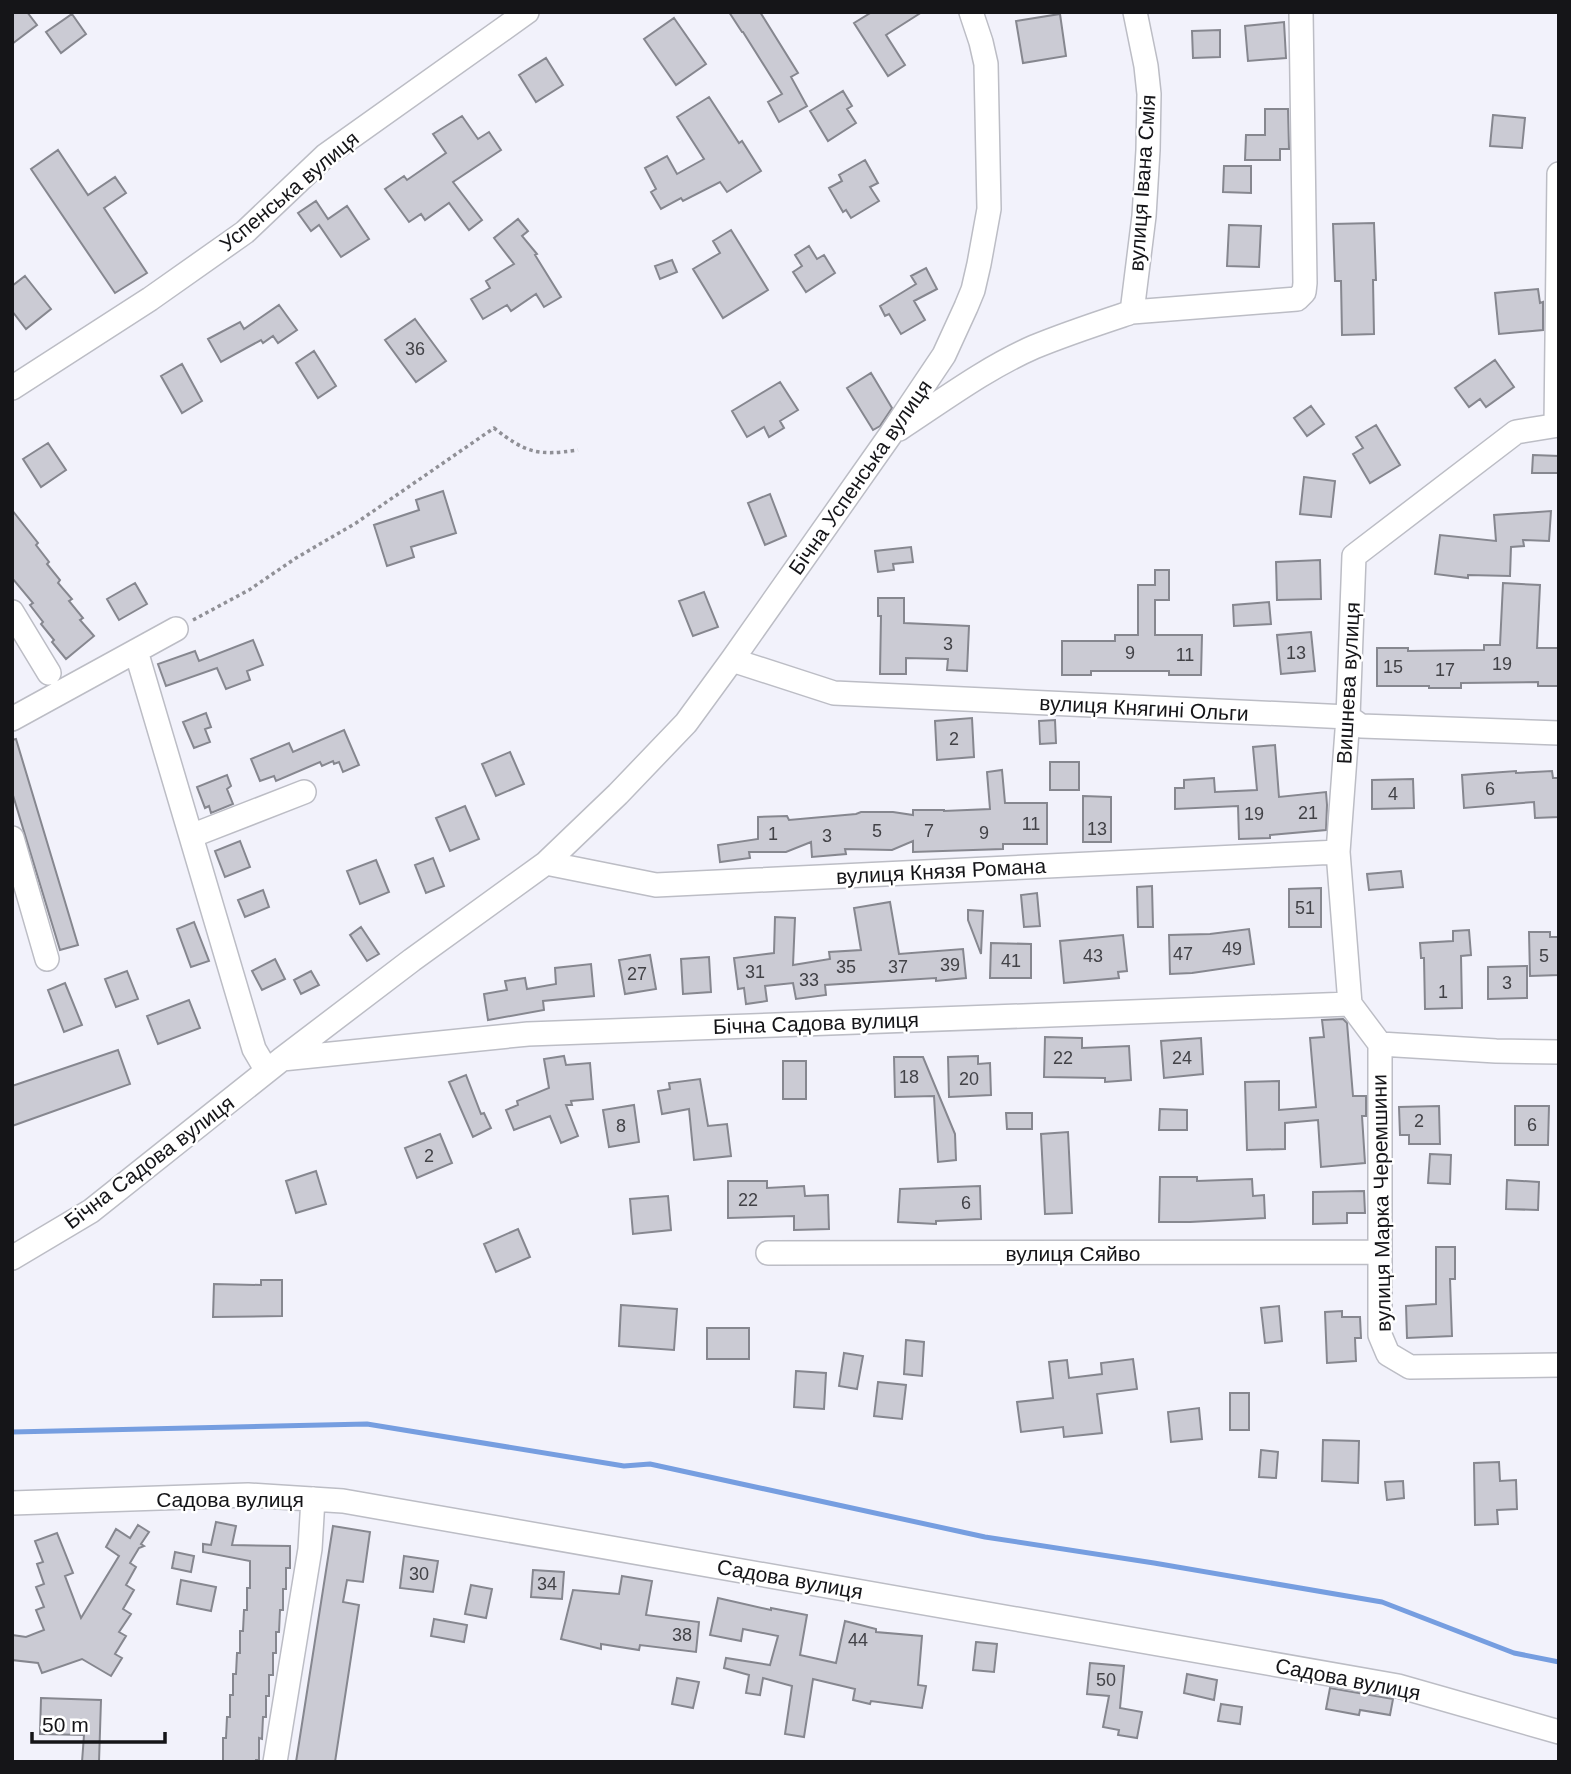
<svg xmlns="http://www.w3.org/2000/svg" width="1571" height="1774" viewBox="0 0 1571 1774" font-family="Helvetica,sans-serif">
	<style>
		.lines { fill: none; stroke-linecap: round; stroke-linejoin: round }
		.stream { stroke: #769ee0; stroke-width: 5 }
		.building { fill: #cbcbd4; stroke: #86878f; stroke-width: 2 }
		.minor-casing { stroke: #bcbdc5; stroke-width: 26 }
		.path { stroke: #909096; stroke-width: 3.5; stroke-dasharray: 3.5 3.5; stroke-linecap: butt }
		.minor { stroke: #fff; stroke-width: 23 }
		.labels { text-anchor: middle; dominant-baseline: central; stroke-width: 5; stroke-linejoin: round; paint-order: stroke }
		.number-label { font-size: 18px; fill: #424247 }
		.street-label { font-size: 21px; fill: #151518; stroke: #fff }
	</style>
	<rect width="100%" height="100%" fill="#f2f2fb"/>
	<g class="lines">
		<path class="stream" d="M12 1432 367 1424 624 1466 650 1464 985 1537 1154 1563 1382 1602 1514 1653 1559 1662"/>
	</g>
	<path class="building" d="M12 12H27L37 25 12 44Z
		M729 12H760L798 73 791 77 807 106 779 122 768 102 782 94 743 32H742Z
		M872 12H922L886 35 905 65 888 76 854 23Z
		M72 14 86 34 61 53 46 32Z
		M1060 14 1066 56 1023 63 1016 21Z
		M674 18 706 64 676 85 644 39Z
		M1284 22 1286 58 1248 61 1245 26Z
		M1220 30V57L1193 58 1192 31Z
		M546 58 563 85 536 102 519 75Z
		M843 91 852 106 847 109 856 123 828 141 810 111Z
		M709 97 739 143 742 141 761 171 727 192 720 182 683 201 681 198 661 209 651 192 656 189 645 168 667 156 677 174 704 159 677 117Z
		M1265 109H1288L1289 149H1280V160H1245L1246 135H1265Z
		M1493 115 1525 118 1522 148 1490 146Z
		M462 116 478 139 489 132 501 150 453 182 482 220 469 230 449 203 425 220 421 214 409 222 385 189 404 176 407 180 446 153 433 134Z
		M58 150 88 195 115 177 126 193 104 208 147 273 115 293 31 169Z
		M865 160 878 183 870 187 879 201 851 218 846 210 843 212 829 188 842 181 839 175Z
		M1224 166H1251V193L1223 192Z
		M316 201 328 219 347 206 369 239 341 257 319 225 311 231 298 213Z
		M518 219 528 231 522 236 537 254 535 255 561 297 544 307 536 294 511 311 507 305 483 319 471 299 490 288 486 281 514 264 494 238Z
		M1374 223 1376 280H1373L1374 334 1342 335 1341 281H1335L1333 224Z
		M1229 225 1261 226 1259 267 1227 266Z
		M731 230 768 290 723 318 693 269 720 253 713 241Z
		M809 246 817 259 824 255 835 273 806 292 793 272 802 266 795 255Z
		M672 260 677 272 660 279 655 266Z
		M926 268 937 289 914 301 925 320 901 334 889 314 885 316 880 306 916 284 911 276Z
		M25 276 51 309 26 329 12 311V286Z
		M1538 289 1540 303 1543 302V330L1499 334 1495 293Z
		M279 305 297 330 278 343 273 336 263 343 261 340 221 362 208 339 240 322 244 329Z
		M415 319 446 361 416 382 385 340Z
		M314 351 336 386 318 398 296 363Z
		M1495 360 1514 387 1486 407 1480 399 1469 407 1455 388Z
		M182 364 202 401 182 413 161 376Z
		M871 373 892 408 880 426 873 430 847 388Z
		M780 382 798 410 780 421 784 428 769 437 764 427 747 437 732 411Z
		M1311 406 1324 424 1307 436 1294 418Z
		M1376 425 1400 465 1370 483 1353 454 1363 448 1356 437Z
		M48 443 66 470 41 487 23 459Z
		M1533 455 1559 456V473H1532Z
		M1304 477 1335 481 1331 517 1300 514Z
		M443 491 456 533 411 547 414 557 387 566 374 525 419 510 416 500Z
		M770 494 786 536 765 545 748 503Z
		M12 510 38 543 36 545 49 562 47 564 60 580 58 583 72 599 69 601 83 618 80 620 94 636 66 659 52 642 54 640 41 624 43 622 30 605 33 603 12 578Z
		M1551 511 1549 541 1523 540 1524 546 1511 547 1510 576 1468 575V578L1435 574 1440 535 1496 541 1494 515Z
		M911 547 913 562 893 564 894 570 878 572 875 551Z
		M1320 560 1321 599 1277 600 1276 562Z
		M1155 570H1169V600H1155V635H1202L1201 675H1169V671H1091V675H1062V641H1115V635H1138V585H1155Z
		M135 583 147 604 119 620 107 599Z
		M1503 583 1540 585 1537 648H1559V686H1538V682L1461 683V688H1429V686H1377V648H1408V651L1484 650V645H1500Z
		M704 592 718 627 693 636 679 601Z
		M878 598H904V623L969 626 967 671 947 670 948 659 906 658V674H880L881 616H878Z
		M1269 602 1271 624 1234 626 1233 605Z
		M1311 632 1315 671 1281 674 1277 635Z
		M253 640 263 665 247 671 250 680 226 689 217 668 166 686 158 664 195 651 199 661Z
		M206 713 211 727 205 729 210 742 194 748 183 722Z
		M972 718 974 757 937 760 935 721Z
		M1055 720 1056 743 1040 744 1039 721Z
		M344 730 359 765 343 772 339 762 334 764 333 761 322 766 320 762 276 781 274 776 260 781 251 759 289 743 293 752Z
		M16 739 78 945 60 950 12 792V740Z
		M1275 745 1279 797 1326 792 1327 805 1326 830 1270 835V838L1239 839 1238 806 1175 809V788H1184V780L1214 778 1215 792 1257 790 1253 747Z
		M510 752 524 784 496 796 482 764Z
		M1050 762H1079V790H1050Z
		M1002 770 1005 803H1047V844H1003V849L913 852V841L892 850 845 849 846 854 812 857 811 842 786 852H749L750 858 720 862 718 845 758 839V817L787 816 789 820 856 814 861 812H893L913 815V810H944V811L990 809 987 772Z
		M1516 771V773L1552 771 1553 778H1559V817L1535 818 1534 802 1464 808 1462 775Z
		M227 775 231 786 227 789 233 804 211 813 209 806 205 808 197 787Z
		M1413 779 1414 808 1372 809V780Z
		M1083 796 1111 797V842H1083Z
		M465 806 479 839 450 851 436 818Z
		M240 841 250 867 225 877 215 851Z
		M433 858 444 886 426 893 415 865Z
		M376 860 389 892 360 904 347 871Z
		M1401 871 1403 887 1369 890 1367 874Z
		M1152 886 1153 927H1138L1137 887Z
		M1321 888V927H1289V889Z
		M263 890 269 907 245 917 238 900Z
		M1037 893 1040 926 1024 927 1021 895Z
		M890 902 899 954 963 949 966 978 936 981V978L825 985 826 995 796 999 793 983 765 986 767 1001 746 1004 744 988 738 989 734 958 774 953 775 917 795 918 793 965 830 959 829 952 861 950 854 908Z
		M968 910 983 911 981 954 968 920Z
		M194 922 209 961 191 967 177 929Z
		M361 927 379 954 367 961 350 935Z
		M1249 929 1254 964 1192 973 1170 974 1169 935 1210 934Z
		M1469 930 1471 955 1461 956 1462 1008 1425 1009 1424 958H1421L1420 943 1453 941V931Z
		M1529 932H1550V937H1559V975L1530 976Z
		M1123 935 1127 971 1118 972 1119 978 1064 983 1060 941Z
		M991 943 1031 944V978H990Z
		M650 955 656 989 625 994 619 960Z
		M709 957 711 992 683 994 681 959Z
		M275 959 285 979 262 990 252 971Z
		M591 964 594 996 543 1001 544 1010 488 1020 484 994 507 990 505 981 525 978 527 989 556 984 555 968Z
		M1527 966V998L1488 999V967Z
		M127 971 138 999 116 1007 105 979Z
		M311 971 319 985 301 994 294 980Z
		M65 983 82 1025 64 1032 48 990Z
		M189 1000 200 1028 158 1044 147 1016Z
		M1343 1019 1347 1023 1353 1096H1366V1116H1362L1365 1163 1321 1167 1318 1120 1285 1123V1149L1247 1150 1245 1082 1279 1081V1110L1316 1107 1310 1038 1324 1037 1322 1020Z
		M1045 1037 1082 1038V1048L1129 1046 1131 1080 1105 1082V1078L1044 1077Z
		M1201 1038 1203 1074 1164 1078 1161 1041Z
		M118 1050 130 1084 12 1126V1086Z
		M564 1056 566 1065 590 1063 593 1099 571 1101 572 1105H566L578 1136 561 1143 550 1116 514 1130 506 1110 518 1105 517 1101 549 1088 544 1059Z
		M978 1056V1064L990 1063 991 1095 949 1097 948 1057Z
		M894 1057H923L955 1134 956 1160 938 1162 934 1096 895 1097Z
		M783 1061H806V1099H783Z
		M466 1075 481 1114 484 1113 491 1128 473 1137 449 1082Z
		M700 1079 708 1126 727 1124 731 1156 694 1160 689 1109 662 1114 658 1091 670 1089 669 1083Z
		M634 1105 639 1142 609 1147 603 1110Z
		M1439 1106 1440 1144H1409V1135H1400L1399 1107Z
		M1515 1106H1549L1548 1145H1515Z
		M1160 1109 1187 1110V1130H1159Z
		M1006 1113H1032V1129H1007Z
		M1068 1132 1072 1213 1045 1214 1041 1134Z
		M440 1134 452 1163 417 1178 405 1148Z
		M1430 1154 1451 1155 1450 1184 1428 1183Z
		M316 1171 326 1204 296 1213 286 1181Z
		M1160 1177H1197V1181L1252 1179 1253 1196 1264 1195 1265 1218 1190 1222H1159Z
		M1507 1180 1539 1182 1538 1210 1506 1209Z
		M728 1181H767V1188L804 1186 805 1196 828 1195 829 1229 794 1230V1216L728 1218Z
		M980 1186 981 1219 936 1221V1224L898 1222 900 1189Z
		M1364 1191 1365 1213H1347V1223L1313 1224V1192Z
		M668 1196 671 1230 633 1234 630 1199Z
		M518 1229 530 1257 496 1272 484 1244Z
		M1436 1247H1455V1279H1450L1452 1336 1407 1338 1406 1306 1436 1304Z
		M261 1280H282V1316L213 1317 214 1284 261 1285Z
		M621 1305 677 1309 674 1350 619 1346Z
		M1279 1306 1282 1341 1265 1343 1261 1308Z
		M1342 1311V1317H1360L1361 1338H1355L1356 1361 1327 1363 1325 1312Z
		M707 1328H749V1359H707Z
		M906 1340 924 1342 922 1376 904 1374Z
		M844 1353 863 1356 857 1389 839 1386Z
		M1133 1359 1137 1389 1097 1394 1102 1433 1064 1437 1063 1427 1021 1432 1017 1402 1053 1398 1049 1362 1067 1360 1069 1378 1102 1374 1101 1363Z
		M796 1371 826 1373 824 1409 794 1407Z
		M878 1382 906 1385 902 1419 874 1416Z
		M1230 1393H1249V1430H1230Z
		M1199 1408 1202 1439 1171 1442 1168 1412Z
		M1323 1440 1359 1441 1358 1483 1322 1481Z
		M1261 1450 1278 1452 1276 1478 1259 1477Z
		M1499 1462 1500 1481 1516 1480 1517 1509 1497 1510 1498 1524 1475 1525 1474 1463Z
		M1403 1481 1404 1498 1387 1500 1385 1482Z
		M216 1522 236 1526 232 1545 290 1546V1568H286V1589H283V1610H280L279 1632H276V1653H273V1675H269V1696H266V1717H263L262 1739 259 1738V1760H256V1762H223V1738H226L227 1717H230V1695H233V1674H236L237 1653H240V1631H243L244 1610H247V1588H250V1561L203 1552V1544L211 1545Z
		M138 1525 149 1532 141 1544 144 1546 139 1548 130 1563 136 1567 126 1585 134 1590 123 1609 131 1614 119 1632 126 1636 115 1654 122 1658 111 1676 82 1659 42 1673 38 1663 12 1660V1635L26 1637 44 1630 36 1610 44 1607 36 1587 44 1584 37 1564 43 1562 35 1541 57 1533 73 1573 65 1576 81 1618 119 1556 106 1547 116 1529 130 1538Z
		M333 1526 370 1532 363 1582 347 1580 343 1602 359 1605 335 1762H296Z
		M175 1552 194 1556 191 1572 172 1568Z
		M404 1556 438 1561 433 1592 400 1588Z
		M533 1570 564 1572 562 1599 531 1597Z
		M622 1576 652 1581 646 1615 699 1622 696 1652 640 1645 639 1650 601 1644V1649L561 1639 573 1590 619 1594Z
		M181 1580 216 1587 211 1611 177 1604Z
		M471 1585 492 1589 486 1618 465 1614Z
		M718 1598 771 1610V1608L807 1615 800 1655 836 1663 845 1621 876 1629V1632L922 1636 918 1685 926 1686 922 1708 871 1701 870 1704 853 1700 855 1689 813 1679 804 1737 785 1734 792 1686 763 1678 760 1695 746 1693 749 1675 724 1668 726 1658 770 1665 778 1636 743 1629 741 1641 710 1635Z
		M434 1619 467 1625 464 1642 431 1636Z
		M976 1642 997 1644 994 1672 973 1670Z
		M1090 1663 1124 1666 1120 1708 1142 1712 1137 1738 1118 1735 1119 1730 1103 1727 1109 1696 1087 1694Z
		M1187 1674 1217 1680 1214 1700 1184 1693Z
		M677 1678 699 1682 693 1708 672 1704Z
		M1330 1688 1393 1699 1390 1715 1360 1710 1359 1715 1326 1709Z
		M41 1698 101 1700 99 1762H82L84 1735 40 1734Z
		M1221 1704 1242 1707 1240 1724 1218 1721Z"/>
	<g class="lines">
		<g class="minor-casing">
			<path id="minor" d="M1132 312 1144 216 1148 150 1149 94 1146 66 1135 12
				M12 388 150 299 245 232 326 155 527 12
				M1556 425 1559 174
				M899 429C942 401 986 368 1034 347 1065 334 1099 323 1132 312L1297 299 1304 292 1305 283 1301 12
				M12 612 49 673
				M136 651 254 1049 267 1071
				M732 660 834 693 1348 717 1361 726 1559 733
				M12 719 176 629
				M191 836 304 792
				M12 838 47 959
				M546 863 656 885 1338 852
				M1380 1044 1350 1004 1338 852 1348 717 1354 556 1516 432 1559 425
				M1380 1044V1335L1388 1354 1410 1367 1559 1365
				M1380 1044 1496 1051 1559 1052
				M282 1059 528 1034 1350 1004
				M768 1253 1379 1252
				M12 1258 91 1211 282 1059 412 960 546 863 618 794 686 723 732 660 891 434 944 355 966 307 973 290 979 264 989 209 986 64 981 42 971 12
				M12 1503 248 1495 343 1501 1398 1686 1559 1732
				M275 1762 310 1549 313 1499"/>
		</g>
		<path class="path" d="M193 620 249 590 296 558 356 523 494 428C526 453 537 456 578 450"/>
		<use href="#minor" class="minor"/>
	</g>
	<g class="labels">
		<g class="number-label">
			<text x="415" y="349">36</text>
			<text x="948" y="644">3</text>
			<text x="1130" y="653">9</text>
			<text x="1296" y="653">13</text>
			<text x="1185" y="655">11</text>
			<text x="1502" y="664">19</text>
			<text x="1393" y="667">15</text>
			<text x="1445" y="670">17</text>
			<text x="954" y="739">2</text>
			<text x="1490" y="789">6</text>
			<text x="1393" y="794">4</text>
			<text x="1308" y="813">21</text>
			<text x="1254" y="814">19</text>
			<text x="1031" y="824">11</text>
			<text x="1097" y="829">13</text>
			<text x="877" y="831">5</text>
			<text x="929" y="831">7</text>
			<text x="984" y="833">9</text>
			<text x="773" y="834">1</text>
			<text x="827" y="836">3</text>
			<text x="1305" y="908">51</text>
			<text x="1232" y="949">49</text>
			<text x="1183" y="954">47</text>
			<text x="1093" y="956">43</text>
			<text x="1544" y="956">5</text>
			<text x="1011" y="961">41</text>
			<text x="950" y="965">39</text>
			<text x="846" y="967">35</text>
			<text x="898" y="967">37</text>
			<text x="755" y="972">31</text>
			<text x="637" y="974">27</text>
			<text x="809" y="980">33</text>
			<text x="1507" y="983">3</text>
			<text x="1443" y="992">1</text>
			<text x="1063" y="1058">22</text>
			<text x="1182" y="1058">24</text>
			<text x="909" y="1077">18</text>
			<text x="969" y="1079">20</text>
			<text x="1419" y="1121">2</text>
			<text x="1532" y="1125">6</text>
			<text x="621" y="1126">8</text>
			<text x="429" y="1156">2</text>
			<text x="748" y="1200">22</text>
			<text x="966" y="1203">6</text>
			<text x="419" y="1574">30</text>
			<text x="547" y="1584">34</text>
			<text x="682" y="1635">38</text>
			<text x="858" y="1640">44</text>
			<text x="1106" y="1680">50</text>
		</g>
		<g class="street-label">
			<text transform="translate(1142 183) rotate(-86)">вулиця Івана Смія</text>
			<text transform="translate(289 191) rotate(-40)">Успенська вулиця</text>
			<text transform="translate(860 477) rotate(-55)">Бічна Успенська вулиця</text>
			<text transform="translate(1348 683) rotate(-87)">Вишнева вулиця</text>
			<text transform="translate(1144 708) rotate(3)">вулиця Княгині Ольги</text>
			<text transform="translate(941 871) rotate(-3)">вулиця Князя Романа</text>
			<text transform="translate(816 1023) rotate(-2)">Бічна Садова вулиця</text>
			<text transform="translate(149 1162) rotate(-37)">Бічна Садова вулиця</text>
			<text transform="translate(1381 1203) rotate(-91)">вулиця Марка Черемшини</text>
			<text x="1073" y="1253">вулиця Сяйво</text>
			<text x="230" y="1499">Садова вулиця</text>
			<text transform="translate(790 1579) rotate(10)">Садова вулиця</text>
			<text transform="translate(1348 1679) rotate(11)">Садова вулиця</text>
		</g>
	</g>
	<rect width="1571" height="1774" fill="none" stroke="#151518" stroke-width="28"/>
	<path d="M32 1732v10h133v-10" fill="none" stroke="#151518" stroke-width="3.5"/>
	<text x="42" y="1732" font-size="21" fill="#151518" stroke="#ffffff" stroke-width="5" paint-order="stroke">50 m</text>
</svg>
